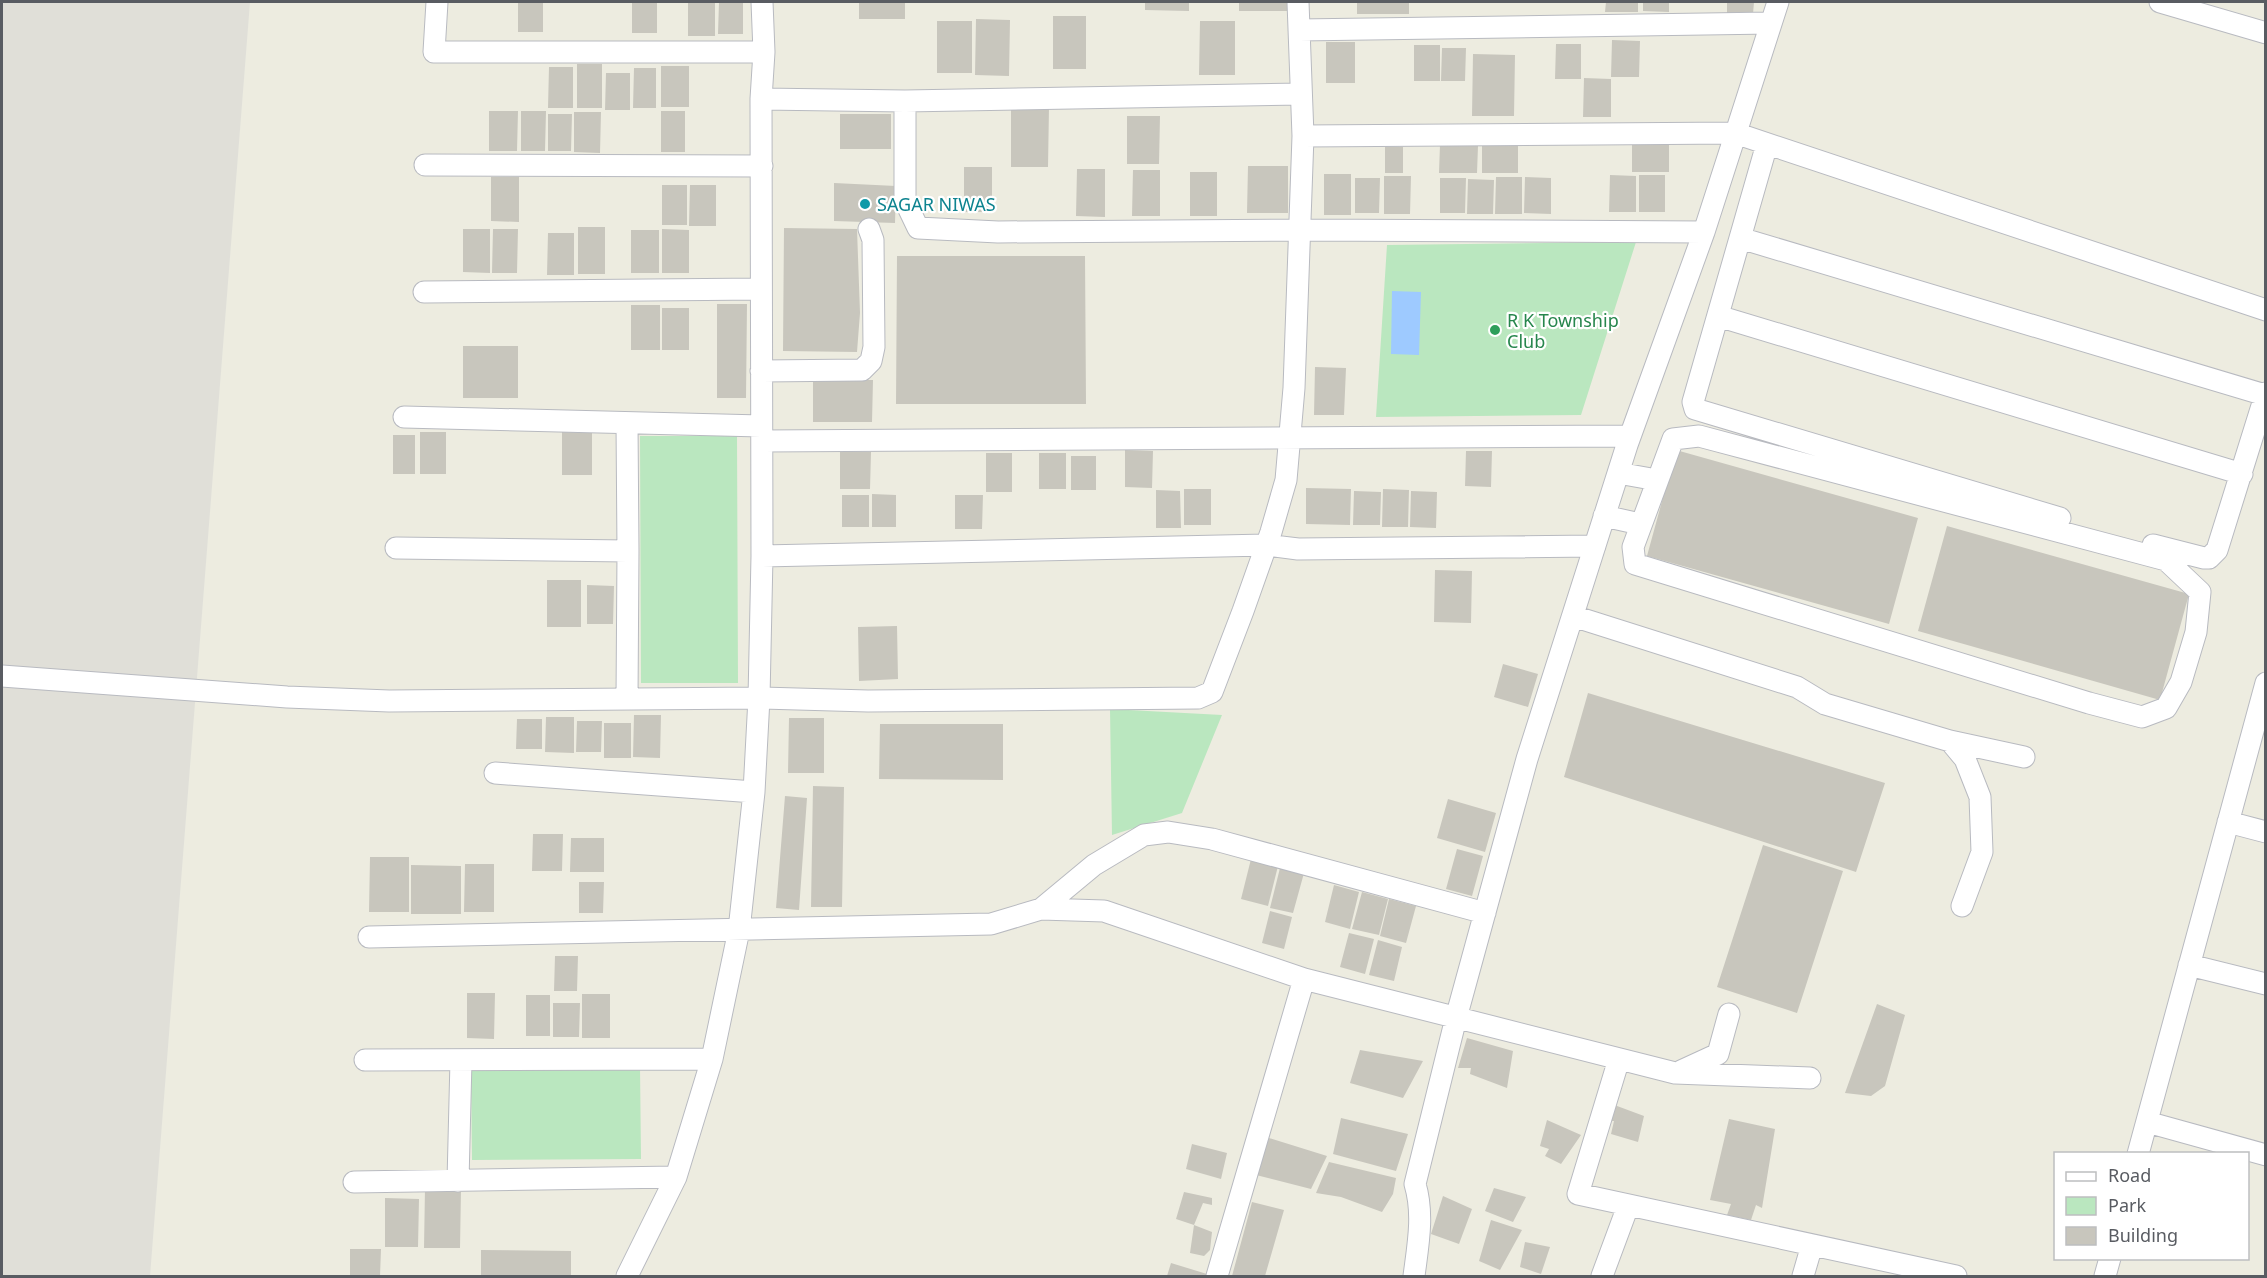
<svg xmlns="http://www.w3.org/2000/svg" width="2267" height="1278" viewBox="0 0 2267 1278" font-family="'Noto Sans',sans-serif">
	<style>
		.industrial { fill: #e0dfd8 }
		.green { fill: #bae7bf }
		.water { fill: #9ecaff }
		.building { fill: #c8c6bd }
		.lines { fill: none; stroke-linecap: round; stroke-linejoin: round }
		.street-casing { stroke: #b8bac0; stroke-width: 23 }
		.street { stroke: #fff; stroke-width: 21 }
		.culture-dot { fill: #0f9aa8; stroke: #fff; stroke-width: 2 }
		.leisure-dot { fill: #2e9e5b; stroke: #fff; stroke-width: 2 }
		.labels { text-anchor: middle; dominant-baseline: central; stroke-width: 4.5; stroke-linejoin: round; paint-order: stroke }
		.culture-label { font-size: 18px; fill: #0d838f; stroke: #fff; text-anchor: start }
		.leisure-label { font-size: 18px; fill: #27864d; stroke: #fff; text-anchor: start }
	</style>
	<rect width="100%" height="100%" fill="#edece0"/>
	<path class="industrial" d="M2 2H250L150 1276H2Z"/>
	<path class="green" d="M1636 242 1581 415 1376 417 1387 245Z
		M640 436H737L738 683H641Z
		M1110 709 1222 715 1182 813 1112 835Z
		M640 1067 641 1159 472 1160 471 1068Z"/>
	<path class="water" d="M1392 291 1421 292 1419 355 1391 354Z"/>
	<path class="building" d="M518 2H543V32H518Z
		M632 2H657V33H632Z
		M688 2H715V36H688Z
		M719 2H743V34H718Z
		M859 2H905V19H859Z
		M1145 2H1189V11L1145 10Z
		M1239 2H1287V11H1239Z
		M1357 2H1409V14H1357Z
		M1606 2H1638V12H1605Z
		M1643 2H1669V12L1643 11Z
		M1727 2H1754L1753 14 1727 16Z
		M1053 16H1086V69H1053Z
		M976 19 1010 20 1009 76 975 75Z
		M937 21H972V73H937Z
		M1200 21H1235V75H1199Z
		M1612 40 1640 41 1639 77H1611Z
		M1326 42H1355V83H1326Z
		M1556 44H1581V79H1555Z
		M1414 45H1440V81H1414Z
		M1442 48H1466L1465 81H1441Z
		M1473 54 1515 55 1514 116H1472Z
		M577 64H602V108H577Z
		M661 66H689V107H661Z
		M549 67H573V108H548Z
		M634 68H656V108H633Z
		M606 73H630V110H605Z
		M1584 78 1611 79V117H1583Z
		M1011 107H1049L1048 167H1011Z
		M489 111H518L517 151H489Z
		M521 111H546L545 151H521Z
		M661 111H685V152H661Z
		M574 112H601L600 153 574 152Z
		M548 114H572L571 151H548Z
		M840 114H891V149H840Z
		M1127 116H1160L1159 164H1127Z
		M1482 144 1518 145V173H1482Z
		M1632 144 1669 145V172H1632Z
		M1440 145 1478 146 1477 173H1439Z
		M1385 147H1403V173H1385Z
		M1248 166H1288V213H1247Z
		M964 167H992V212H964Z
		M1077 169H1105V217L1076 216Z
		M1133 170H1160V216H1132Z
		M1190 172H1217V216H1190Z
		M1324 174H1351V215H1324Z
		M1610 175 1636 176V212H1609Z
		M1639 175H1665V212H1639Z
		M1384 176H1411L1410 214H1384Z
		M491 177H519V222L491 221Z
		M1496 177H1522V214H1495Z
		M1525 177 1551 178V214L1524 213Z
		M1355 178H1380L1379 213H1355Z
		M1440 178H1466L1465 213H1440Z
		M1468 179 1494 180 1493 214H1467Z
		M834 183 896 186 895 223 834 221Z
		M662 185H687V225H662Z
		M690 185H716V226H689Z
		M578 227H605V274H578Z
		M784 228 857 229 860 313 857 352 783 351Z
		M463 229H490V273L463 272Z
		M493 229H518L517 273H492Z
		M662 229 689 230V273H662Z
		M631 230H659V273H631Z
		M548 233H574V275H547Z
		M897 256H1085L1086 404H896Z
		M717 304H747L746 398H717Z
		M631 305H660V350H631Z
		M662 308H689V350H662Z
		M463 346H518V398H463Z
		M1315 367 1346 368 1344 415H1314Z
		M813 380H873L872 422H813Z
		M420 432H446V474H420Z
		M562 432 592 433V475H562Z
		M393 435H415V474H393Z
		M1125 450 1153 451 1152 488 1125 487Z
		M1676 450 1918 518 1889 624 1647 556Z
		M1466 451H1492L1491 487 1465 486Z
		M840 452H871L870 489H840Z
		M986 453H1012V492H986Z
		M1039 453H1066V489H1039Z
		M1071 456H1096V490H1071Z
		M1306 488 1351 489 1350 525 1306 524Z
		M1184 489H1211V525H1184Z
		M1383 489 1409 490 1408 527H1382Z
		M1156 490 1180 491 1181 528H1156Z
		M1354 491 1381 492 1380 525H1353Z
		M1411 491 1437 492 1436 528 1410 527Z
		M872 494 896 495V527H872Z
		M842 495H869V527H842Z
		M955 495H983L982 529H955Z
		M1947 526 2189 594 2160 700 1918 631Z
		M1435 570 1472 571 1471 623 1434 622Z
		M547 580H581V627H547Z
		M587 585 614 586 613 624H587Z
		M897 626 898 679 859 681 858 627Z
		M1503 664 1538 674 1528 707 1494 697Z
		M1588 693 1885 783 1856 872 1564 777Z
		M634 715H661L660 758 633 757Z
		M546 717H574V753L545 752Z
		M789 718H824V773H788Z
		M517 719H542V749H516Z
		M577 721H602L601 752H576Z
		M604 723H631V758H604Z
		M880 724H1003V780L879 779Z
		M813 786 844 787 842 907H811Z
		M785 796 807 798 799 910 776 908Z
		M1448 799 1496 813 1485 852 1437 838Z
		M533 834H563L562 871H532Z
		M571 838H604V872H570Z
		M1763 845 1843 871 1797 1013 1717 987Z
		M1457 849 1483 856 1472 896 1446 889Z
		M370 857H409V912H369Z
		M1251 859 1278 866 1268 906 1241 899Z
		M465 864H494V912H464Z
		M411 865 461 866V914H411Z
		M1280 868 1304 873 1293 913 1270 908Z
		M579 882H604L603 913H579Z
		M1334 885 1359 892 1350 929 1325 922Z
		M1362 892 1388 899 1379 935 1352 929Z
		M1389 899 1416 906 1406 943 1380 936Z
		M1270 911 1292 917 1284 949 1262 943Z
		M1349 933 1374 939 1365 974 1340 967Z
		M1378 940 1402 947 1394 981 1369 975Z
		M555 956H578L577 991H554Z
		M467 993H495L494 1039 467 1038Z
		M582 994H610V1038H582Z
		M526 995H550V1036H526Z
		M553 1003H580L579 1037H553Z
		M1877 1004 1905 1015 1885 1086 1871 1096 1845 1093Z
		M1467 1038 1513 1051 1507 1088 1470 1074 1471 1068H1458Z
		M1360 1050 1423 1061 1403 1098 1350 1083Z
		M1609 1103 1644 1116 1638 1142 1611 1134 1614 1121H1605Z
		M1341 1118 1408 1134 1396 1171 1333 1154Z
		M1729 1119 1775 1129 1762 1208 1756 1205 1751 1220 1727 1215 1731 1204 1710 1200Z
		M1547 1120 1581 1135 1561 1164 1545 1156 1549 1149 1540 1146Z
		M1269 1138 1327 1156 1311 1189 1256 1175Z
		M1192 1144 1227 1153 1221 1179 1186 1169Z
		M1329 1162 1396 1178 1393 1194 1382 1212 1341 1197 1316 1193Z
		M425 1188H461L460 1248H424Z
		M1494 1188 1526 1197 1513 1222 1485 1211Z
		M1184 1192 1212 1198V1205L1203 1203 1194 1225 1176 1219Z
		M1443 1196 1472 1209 1459 1244 1431 1234Z
		M385 1198 419 1199 418 1247H385Z
		M1252 1202 1284 1210 1265 1276H1232Z
		M1491 1220 1522 1230 1500 1270 1479 1261Z
		M1194 1225 1212 1232 1210 1250 1204 1256 1190 1253Z
		M1525 1242 1550 1247 1541 1274 1520 1267Z
		M350 1249H381L380 1276H350Z
		M481 1250 571 1251V1276H481Z
		M1171 1263 1207 1274 1206 1276H1167Z"/>
	<g class="lines">
		<g class="street-casing">
			<path id="street" d="M437 2 434 52H764
				M2160 2 2266 33
				M1299 30 1771 23
				M761 99 905 101 1301 94
				M905 101V201L918 228 998 232 1300 230 1704 232
				M1303 136 1735 133 2266 310
				M1767 144 1693 402 1695 409 2060 518
				M425 165 762 166
				M1740 238 2265 395
				M424 292 761 289
				M1718 316 2242 474
				M761 371 862 370 871 361 874 347 873 240 869 229
				M404 417 761 426
				M1699 436 2166 560 2200 592 2196 632 2181 682 2166 708 2142 717 2089 703 1635 564 1633 547 1673 439Z
				M762 441 1630 436
				M1618 473 1657 480
				M1604 516 1640 524
				M2153 545 2204 558H2209L2217 550 2266 393
				M396 548 628 551 627 423
				M762 556 1266 545 1298 549 1595 546
				M1573 616 1797 687 1825 704 1950 741 1965 759 1980 797 1982 852 1962 906
				M2 676 287 697 389 701 759 698 868 701 1198 698 1212 692 1243 611 1271 532 1286 480 1294 388 1303 136 1298 2
				M627 699 628 551
				M1950 741 2024 757
				M495 773 754 792
				M2228 822 2266 832
				M1041 909 1094 865 1144 835 1168 832 1212 839 1485 913
				M369 937 991 924 1041 909 1104 911 1304 979 1675 1073 1810 1078
				M2189 965 2266 984
				M1619 1059 1578 1194 1956 1276
				M365 1060 712 1059
				M1681 1071 1718 1054 1729 1014
				M2147 1122 2266 1155
				M2138 1154 2266 683
				M458 1181 461 1060
				M354 1182 676 1177
				M627 1276 676 1177 712 1059 739 930 754 792 759 698 762 556 761 99 764 52 762 2
				M1217 1276 1304 979
				M1414 1276C1418 1245 1424 1214 1415 1184L1456 1018 1527 759 1627 445 1704 232 1778 2
				M1602 1276 1628 1206
				M1803 1276 1812 1245
				M2105 1276 2110 1258"/>
		</g>
		<use href="#street" class="street"/>
	</g>
	<circle class="culture-dot" cx="865" cy="204" r="6"/>
	<circle class="leisure-dot" cx="1495" cy="330" r="6"/>
	<g class="labels">
		<g class="culture-label">
			<text x="877" y="204">SAGAR NIWAS</text>
		</g>
		<g class="leisure-label">
			<text x="1507" y="320">R K Township<tspan x="1507" dy="21">Club</tspan></text>
		</g>
	</g>
	<rect width="2267" height="1278" fill="none" stroke="#595c62" stroke-width="6"/>
	<rect x="2054" y="1152" width="195" height="108" fill="#ffffff" stroke="#bdbec0" stroke-width="1.5"/>
	<rect x="2066" y="1172" width="30" height="9" fill="#ffffff" stroke="#bdbec0" stroke-width="1.5"/>
	<text x="2108" y="1182" font-size="18" fill="#595c62">Road</text>
	<rect x="2066" y="1197" width="30" height="18" fill="#bae7bf" stroke="#bdbec0" stroke-width="1.5"/>
	<text x="2108" y="1212" font-size="18" fill="#595c62">Park</text>
	<rect x="2066" y="1227" width="30" height="18" fill="#c8c6bd" stroke="#bdbec0" stroke-width="1.5"/>
	<text x="2108" y="1242" font-size="18" fill="#595c62">Building</text>
</svg>
